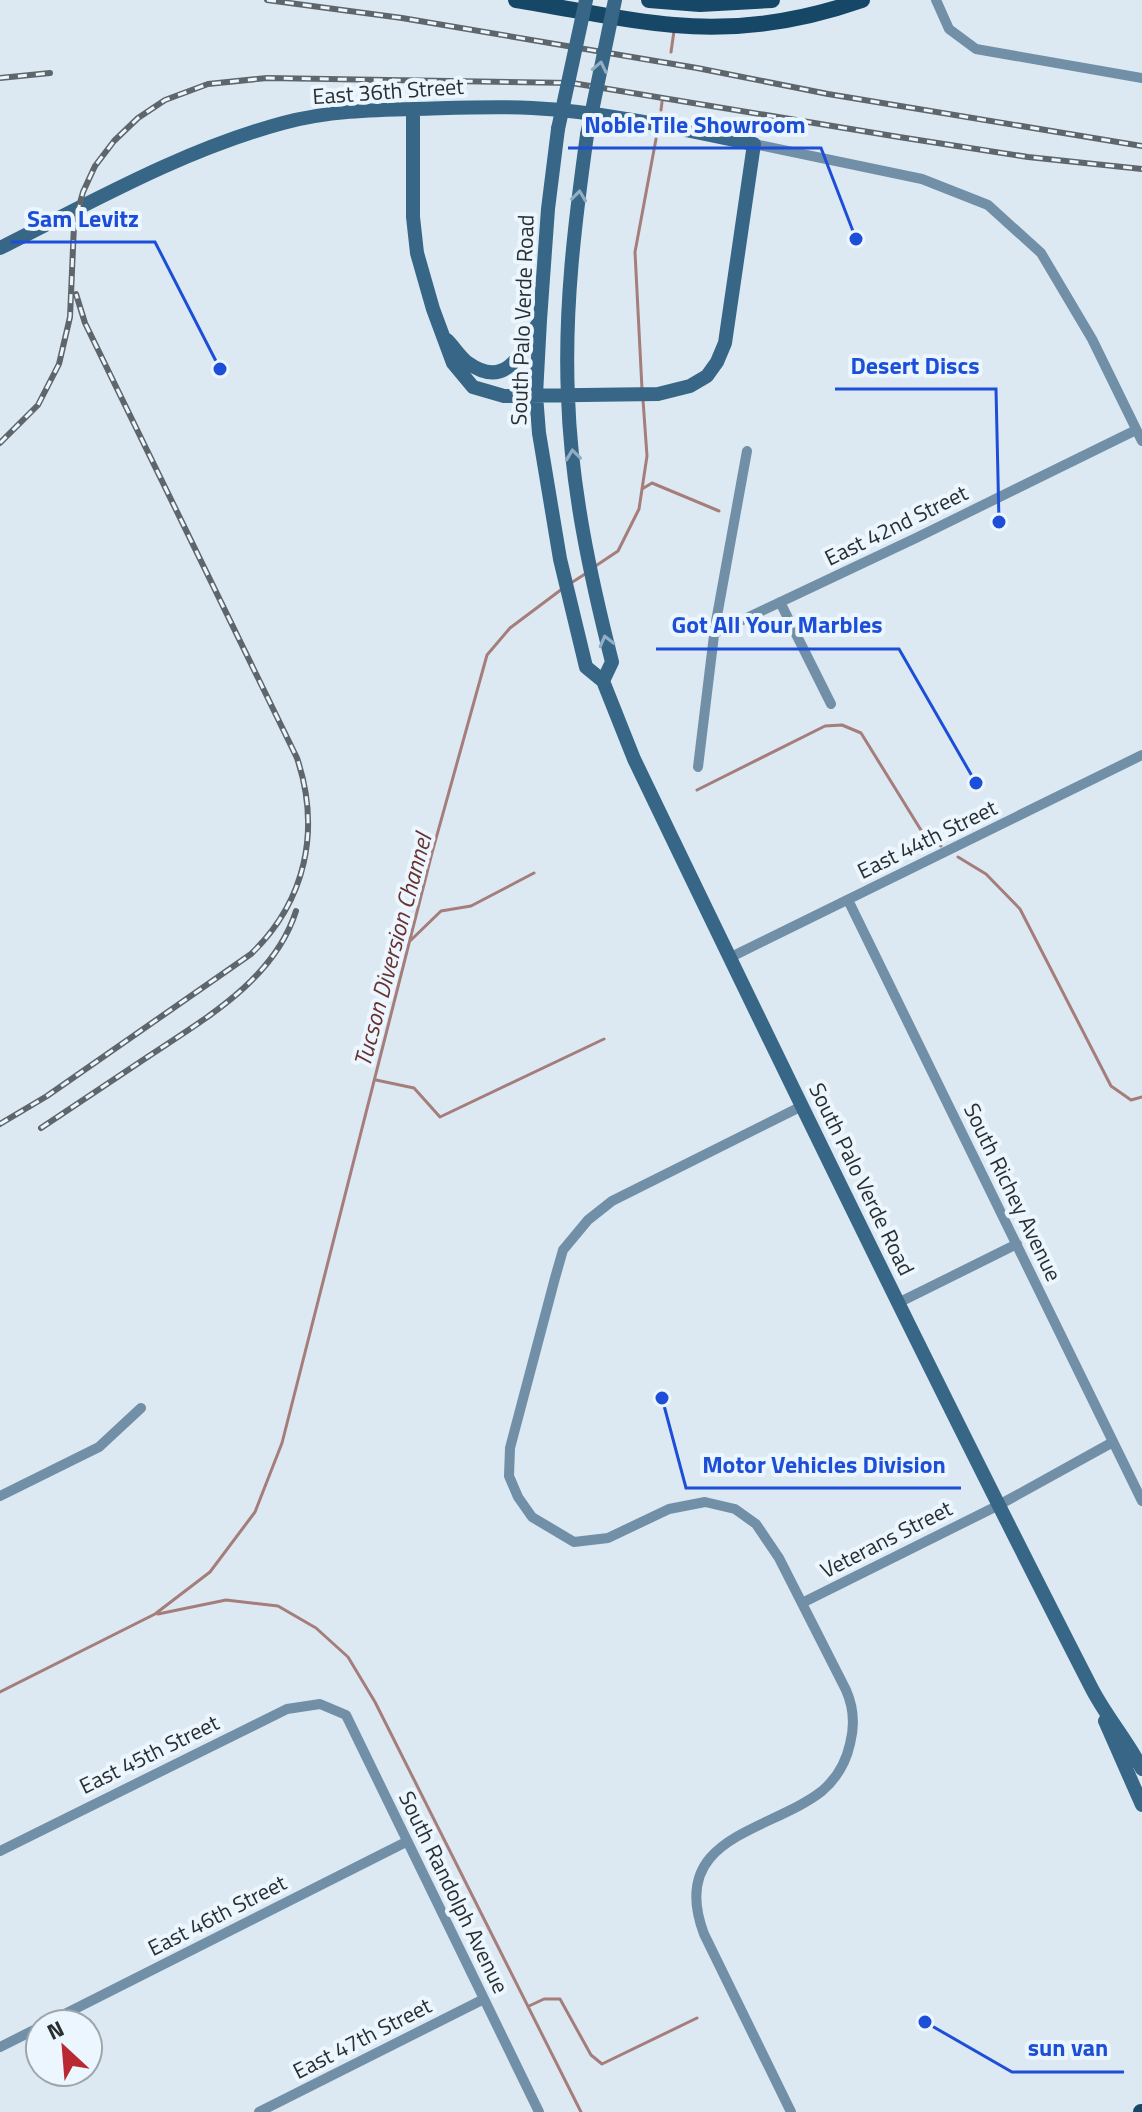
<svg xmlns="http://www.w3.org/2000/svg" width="1142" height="2112" viewBox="0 0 1142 2112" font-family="'Titillium Web',sans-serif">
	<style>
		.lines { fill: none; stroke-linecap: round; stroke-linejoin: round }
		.stream { stroke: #a57d7a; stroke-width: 3 }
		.street { stroke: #7190a7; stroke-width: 10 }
		.secondary { stroke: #376687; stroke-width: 14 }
		.primary { stroke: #174767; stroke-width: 16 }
		.rail-casing { stroke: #5f666b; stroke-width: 6 }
		.rail { stroke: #ebf6fe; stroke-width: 3; stroke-dasharray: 9; stroke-linecap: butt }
		.secondary-bridge { stroke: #376687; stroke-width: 14 }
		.oneway { stroke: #91aec2 }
		.labels { text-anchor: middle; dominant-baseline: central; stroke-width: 8; stroke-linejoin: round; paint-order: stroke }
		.street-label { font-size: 22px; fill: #292e31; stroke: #ebf6fe }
		.water-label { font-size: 24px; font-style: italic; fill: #693230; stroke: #ebf6fe }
		.leader { fill: none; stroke: #1d4ed8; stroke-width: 3 }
		.callout-dot { fill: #1d4ed8; stroke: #ebf6fe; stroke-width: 3 }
		.callout-label { font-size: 24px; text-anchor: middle; font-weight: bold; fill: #1d4ed8; stroke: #ebf6fe; stroke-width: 8; stroke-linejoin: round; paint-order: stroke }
	</style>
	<rect width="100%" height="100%" fill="#dce9f3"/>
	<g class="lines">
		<path class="stream" d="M671 52 674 31
			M661 110 662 102
			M642 389 635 252 656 139
			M642 489 652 483 719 511
			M594 567 618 551 639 509 647 456 643 400
			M571 583 585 574
			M697 790 825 726 842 725 861 733 924 835 941 846
			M958 857 986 874 1020 909 1111 1086 1131 1100 1142 1097
			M410 941 441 911 471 906 534 873
			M376 1080 414 1088 440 1117 604 1039
			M158 1614 226 1600 278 1606 316 1628 348 1657 375 1702 581 2112
			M0 1692 155 1614 210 1572 255 1512 282 1443 432 853 487 655 510 628 562 589
			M529 2006 544 1999H560L591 2055 602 2064 697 2018"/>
		<path class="street" d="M936 0 949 29 976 49 1142 78
			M754 144 922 179 988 205 1041 253 1092 339 1142 441
			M780 602 831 704
			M715 633 916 538 1136 430
			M698 767 715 627 747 451
			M848 900 1142 1501
			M729 958 1142 755
			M898 1303 1017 1244
			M0 1496 99 1447 141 1408
			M802 1603 999 1505 1113 1442
			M0 1851 287 1709 320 1704 346 1715 539 2112
			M45 2024 406 1842
			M0 2047 40 2027
			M259 2112 484 1999
			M791 2112 704 1934C667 1836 770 1832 822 1791 836 1779 846 1762 850 1744 855 1725 854 1708 846 1690L779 1558 756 1524 735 1509 705 1502 669 1509 608 1538 574 1542 532 1517 518 1497 509 1476 510 1448 555 1278 563 1250 588 1220 612 1201 802 1106"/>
		<path class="secondary" d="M558 129 548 209 540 320 536 395 539 433 560 559 586 667 603 681 634 759 672 838C809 1122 947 1406 1091 1687 1105 1715 1127 1740 1142 1769
			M587 135C575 221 564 309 568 397 571 487 590 575 612 662L603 681
			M0 248C92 202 183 150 283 123 327 111 372 110 416 109 455 108 494 106 532 108 607 112 681 129 754 144L725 343 717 362 707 376 690 386 658 394 504 396 473 387 453 363 433 309 417 253 413 217V109
			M447 340C454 347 460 357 468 363 506 390 522 353 537 325
			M1105 1721 1142 1805"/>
		<path class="primary" d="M516 0C569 8 621 21 674 25 737 31 802 21 862 0
			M649 0 700 4 772 0
			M1141 2112H1142"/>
		<g class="rail-casing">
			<path id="rail" d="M267 0 402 18 697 68 828 94 1142 146
				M0 78 50 73
				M0 443 38 405 59 364 70 317 74 225 83 192 95 166 114 141 138 118 165 100 208 84 267 78 572 83 899 137 1028 157 1142 169
				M0 1124 47 1096 251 954C306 901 321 830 297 758L85 323 76 294
				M41 1128C77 1104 113 1080 149 1056 206 1018 274 980 296 911"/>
		</g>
		<use href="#rail" class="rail"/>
		<path class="secondary-bridge" d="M558 129 586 0
			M587 135 615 0"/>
	</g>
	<defs><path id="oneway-chevron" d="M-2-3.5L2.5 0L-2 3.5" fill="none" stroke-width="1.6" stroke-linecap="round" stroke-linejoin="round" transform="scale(2)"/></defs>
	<g class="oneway">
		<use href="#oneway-chevron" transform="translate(600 67) rotate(-78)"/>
		<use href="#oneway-chevron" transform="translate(579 196) rotate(-83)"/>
		<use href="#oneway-chevron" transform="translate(573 455) rotate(-97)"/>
		<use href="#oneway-chevron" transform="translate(606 641) rotate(-104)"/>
	</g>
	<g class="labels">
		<g class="street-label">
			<text transform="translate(388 91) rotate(-4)">East 36th Street</text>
			<text transform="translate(522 320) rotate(-88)">South Palo Verde Road</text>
			<text transform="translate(896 525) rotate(-26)">East 42nd Street</text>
			<text transform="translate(927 839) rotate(-26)">East 44th Street</text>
			<text transform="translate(862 1179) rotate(64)">South Palo Verde Road</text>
			<text transform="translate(1013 1192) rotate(64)">South Richey Avenue</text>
			<text transform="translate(886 1539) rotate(-27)">Veterans Street</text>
			<text transform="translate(149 1754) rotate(-26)">East 45th Street</text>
			<text transform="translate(454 1892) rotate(64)">South Randolph Avenue</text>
			<text transform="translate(217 1915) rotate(-27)">East 46th Street</text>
			<text transform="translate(362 2038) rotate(-27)">East 47th Street</text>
		</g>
		<g class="water-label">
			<text transform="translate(392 950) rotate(-75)">Tucson Diversion Channel</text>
		</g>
	</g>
	<path class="leader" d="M856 239L821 148H568M220 369L155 242H11M999 522L996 389H835M976 783L899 649H656M662 1398L686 1488H961M925 2022L1012 2072H1124"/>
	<g class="callout-dot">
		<circle cx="856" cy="239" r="8"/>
		<circle cx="220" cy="369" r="8"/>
		<circle cx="999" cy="522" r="8"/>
		<circle cx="976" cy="783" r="8"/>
		<circle cx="662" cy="1398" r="8"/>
		<circle cx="925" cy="2022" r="8"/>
	</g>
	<g class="callout-label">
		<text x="695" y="133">Noble Tile Showroom</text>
		<text x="83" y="227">Sam Levitz</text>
		<text x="915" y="374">Desert Discs</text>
		<text x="777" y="633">Got All Your Marbles</text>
		<text x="824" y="1473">Motor Vehicles Division</text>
		<text x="1068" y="2056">sun van</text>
	</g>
	<g transform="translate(64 2048) rotate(334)"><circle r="38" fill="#ebf6fe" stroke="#9da6ac" stroke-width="2"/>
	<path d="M0-6L14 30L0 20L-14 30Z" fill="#ba2931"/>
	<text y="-12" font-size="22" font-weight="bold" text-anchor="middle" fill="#292e31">N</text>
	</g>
</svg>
